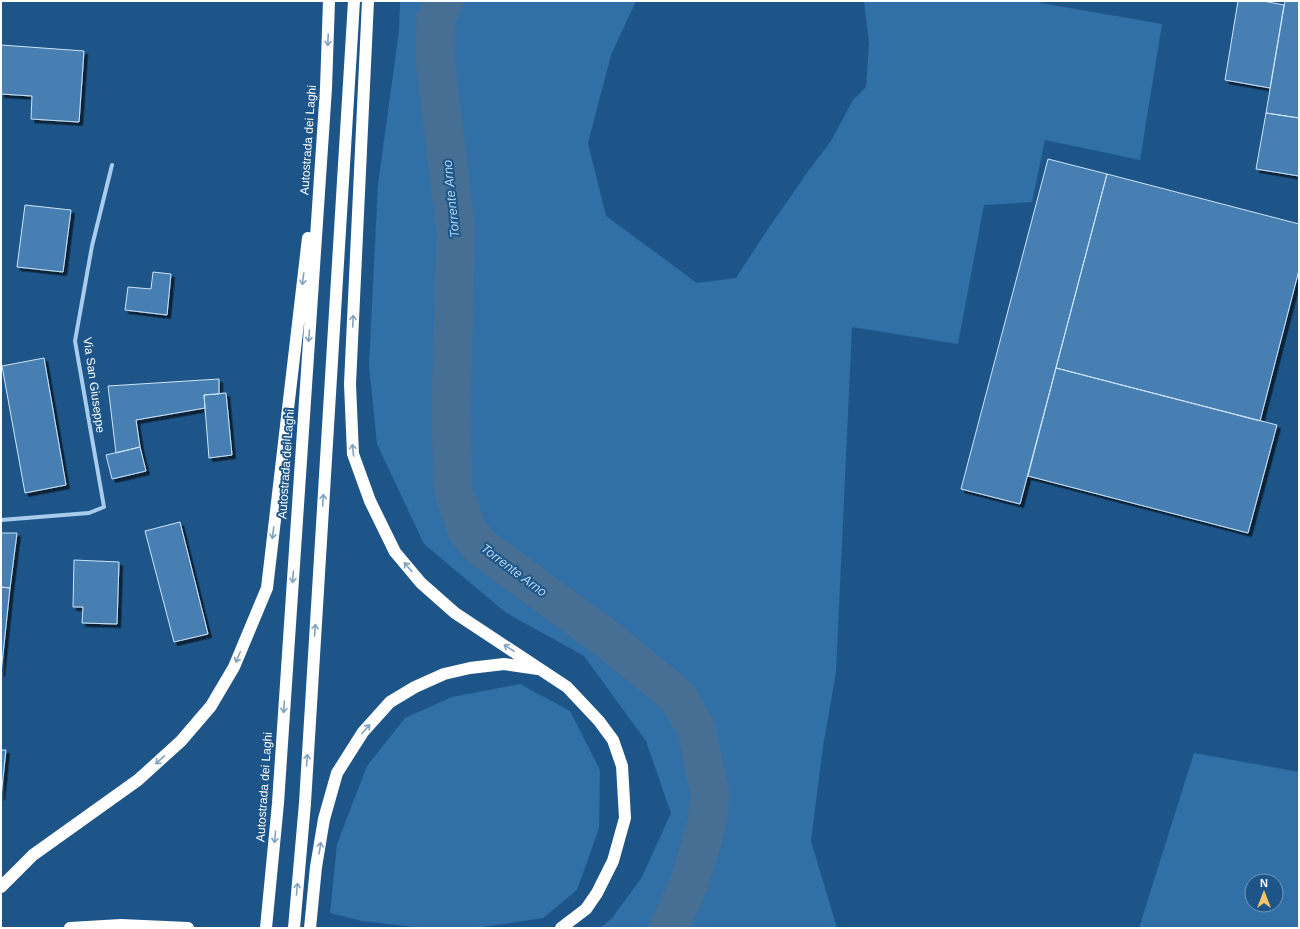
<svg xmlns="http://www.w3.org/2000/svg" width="1300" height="929" viewBox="0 0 1300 929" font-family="Helvetica,sans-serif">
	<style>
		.green { fill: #316fa7; fill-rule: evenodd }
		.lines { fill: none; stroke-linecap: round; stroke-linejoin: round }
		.river { stroke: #476f94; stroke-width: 39 }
		.building { fill: #467fb2; stroke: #cde4f9; filter: url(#shadow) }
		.minor { stroke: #a8ccec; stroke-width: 4 }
		.motorway { stroke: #fff; stroke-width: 12 }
		.oneway { stroke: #83a2be }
		.labels { text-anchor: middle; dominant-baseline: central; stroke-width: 4; stroke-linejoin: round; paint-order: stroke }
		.street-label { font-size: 12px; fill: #fff; stroke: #1d5589 }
		.water-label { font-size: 13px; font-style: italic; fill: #b4d6f3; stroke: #1d5589 }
	</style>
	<defs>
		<filter id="shadow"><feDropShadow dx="3.5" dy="3.5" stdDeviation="0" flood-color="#0009"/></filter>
	</defs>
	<rect width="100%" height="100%" fill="#1d5589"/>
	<path class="green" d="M400 1H636L611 55 588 143 606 216 697 283 736 278 766 232 809 170 831 141 853 100 866 87 869 43 864 1H1040L1041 3 1162 24 1140 160 1045 140 1032 202 984 205 958 344 852 327 836 672 823 747 811 841 837 928H600L612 918 642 877 671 813 646 741 584 656 505 612 424 544 377 444 369 365 378 184 399 31Z
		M520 684 570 711 600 770 599 828 577 890 543 918 476 928H422L362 921 330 913 337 844 367 766 405 718 452 697Z
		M1194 753 1299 772V928H1139ZM1252 881H1276V905H1252Z"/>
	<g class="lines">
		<path class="river" d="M444 1 436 19 435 59 456 230 451 409 453 489 467 530 480 546 611 642 678 697 696 728 710 793 707 823 690 882 672 921 668 928"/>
	</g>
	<path class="building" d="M1238 1H1263L1284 5 1270 88 1225 80Z
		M1285 1H1299V118L1266 113Z
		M1 45 84 51 79 122 31 119 32 96 1 94Z
		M1266 113 1299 118V176L1256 169Z
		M1048 159 1107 174 1020 504 961 489Z
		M1107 174 1299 224V270L1260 421 1056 368Z
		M25 205 71 210 63 272 17 267Z
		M153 272 171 274 167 315 125 310 128 287 151 289Z
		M44 358 66 485 25 493 2 366Z
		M1056 368 1277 425 1248 533 1028 476Z
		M219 379V394L204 395 205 408 136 420 140 447 116 453 108 386Z
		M226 393 232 455 209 458 204 395Z
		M140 447 146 471 112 479 106 455Z
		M180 522 208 634 174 642 145 531Z
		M1 533H17L10 588 1 587Z
		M74 560 119 562 117 624 82 623 83 607H73Z
		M1 587 10 588 1 673Z
		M1 750H6L1 797Z"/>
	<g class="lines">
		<path class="minor" d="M1 520 89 513 104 507 75 341 92 246 112 165"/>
		<path class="motorway" d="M368 1 350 384 353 454 370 501 395 552 421 583 455 613 567 687 599 721 613 740 622 766 625 818 613 861 597 893 586 909 561 928
			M1 887 33 855 138 780 181 741 211 706 234 667 267 588 308 238
			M70 928 121 925 188 928
			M266 928 278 803 326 88 329 1
			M294 928 305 803 354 1
			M310 928 316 867 324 819 337 773 363 732 390 702 415 687 444 674 470 668 504 664 538 669"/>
	</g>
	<defs><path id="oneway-shaft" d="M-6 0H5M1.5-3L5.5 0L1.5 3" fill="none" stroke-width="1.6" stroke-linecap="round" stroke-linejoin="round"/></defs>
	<g class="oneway">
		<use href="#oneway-shaft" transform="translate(328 40) rotate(92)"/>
		<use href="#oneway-shaft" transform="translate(303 279) rotate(97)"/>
		<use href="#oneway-shaft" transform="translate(353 321) rotate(-87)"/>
		<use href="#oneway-shaft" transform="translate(309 336) rotate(94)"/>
		<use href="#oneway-shaft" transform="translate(353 450) rotate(-96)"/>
		<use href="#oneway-shaft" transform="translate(323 500) rotate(-86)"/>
		<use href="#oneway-shaft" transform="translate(273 533) rotate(97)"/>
		<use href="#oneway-shaft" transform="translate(408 567) rotate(-131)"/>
		<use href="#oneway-shaft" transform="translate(293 577) rotate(94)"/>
		<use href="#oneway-shaft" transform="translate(315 630) rotate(-86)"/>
		<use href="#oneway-shaft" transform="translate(509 648) rotate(-147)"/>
		<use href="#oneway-shaft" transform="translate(238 657) rotate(113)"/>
		<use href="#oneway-shaft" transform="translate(284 707) rotate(94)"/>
		<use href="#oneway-shaft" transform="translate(366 729) rotate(-49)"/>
		<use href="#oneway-shaft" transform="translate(160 760) rotate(137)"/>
		<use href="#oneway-shaft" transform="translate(307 760) rotate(-86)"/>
		<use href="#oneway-shaft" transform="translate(275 837) rotate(95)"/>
		<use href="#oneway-shaft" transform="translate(320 848) rotate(-81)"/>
		<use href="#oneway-shaft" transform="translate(297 889) rotate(-85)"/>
	</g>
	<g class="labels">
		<g class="street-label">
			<text transform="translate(308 140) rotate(-86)">Autostrada dei Laghi</text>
			<text transform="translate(94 385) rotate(82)">Via San Giuseppe</text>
			<text transform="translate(286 464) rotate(-86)">Autostrada dei Laghi</text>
			<text transform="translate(264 787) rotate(-86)">Autostrada dei Laghi</text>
		</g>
		<g class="water-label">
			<text transform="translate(451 199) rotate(-96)">Torrente Arno</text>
			<text transform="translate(514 570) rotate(37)">Torrente Arno</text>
		</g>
	</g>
	<rect width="1300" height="929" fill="none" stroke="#ffffff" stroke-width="4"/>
	<g transform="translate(1264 893)"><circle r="19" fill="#1d5589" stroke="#7799b8"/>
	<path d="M0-3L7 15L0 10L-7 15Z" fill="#fbc567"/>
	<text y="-6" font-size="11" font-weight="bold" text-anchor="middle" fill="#ffffff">N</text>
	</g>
</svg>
